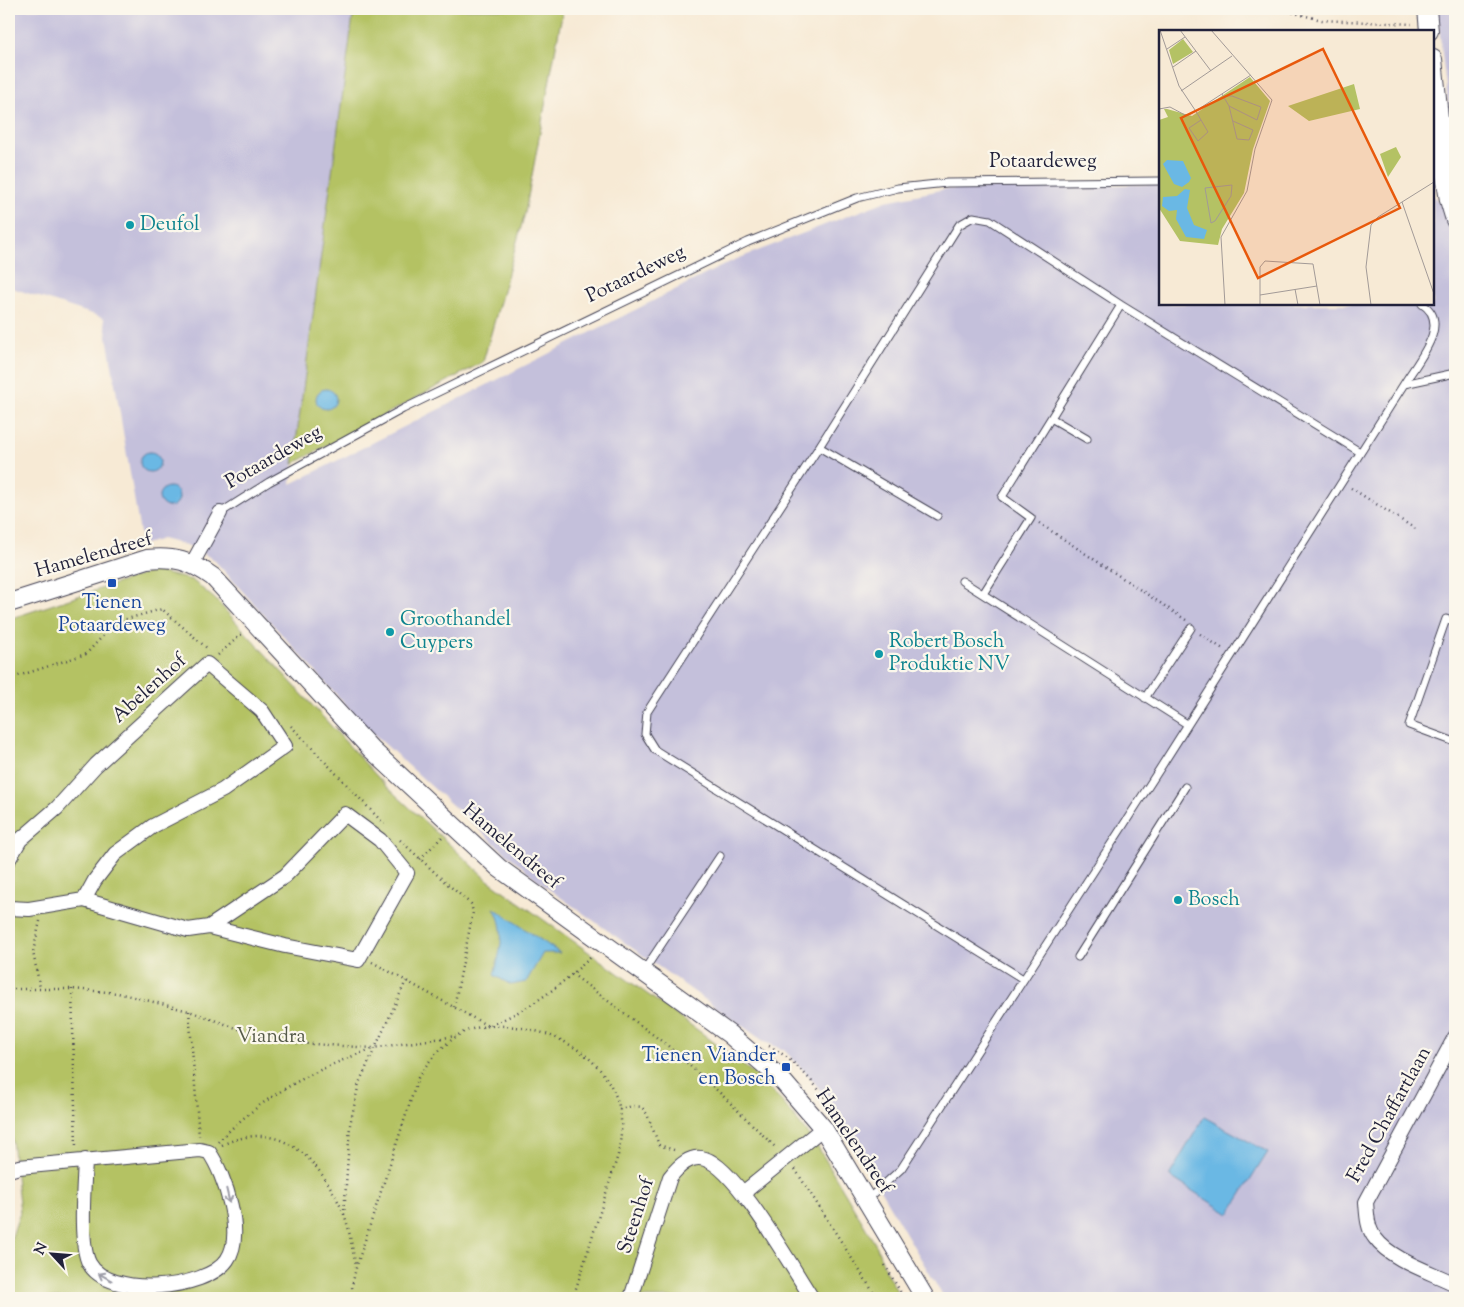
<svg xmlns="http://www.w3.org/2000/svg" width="1464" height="1307" viewBox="0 0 1464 1307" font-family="'Sorts Mill Goudy',serif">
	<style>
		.industrial { fill: #c4c0db }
		.green { fill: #b4c264; stroke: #6b7250 }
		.water { fill: #6ab8e4; stroke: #466d90 }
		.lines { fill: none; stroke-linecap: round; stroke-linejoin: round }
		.service-casing { stroke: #424052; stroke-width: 9 }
		.minor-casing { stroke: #424052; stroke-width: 16 }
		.tertiary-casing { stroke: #424052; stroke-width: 20 }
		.path { stroke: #424052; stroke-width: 2.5; stroke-dasharray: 1 4; stroke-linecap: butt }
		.service { stroke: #fff; stroke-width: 7 }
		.minor { stroke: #fff; stroke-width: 14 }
		.tertiary { stroke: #fff; stroke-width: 18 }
		.oneway { stroke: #9c9ca7 }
		.culture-dot { fill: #0f9aa8; stroke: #fbf7ec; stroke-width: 2 }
		.transit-dot { fill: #1a4fb4; stroke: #fbf7ec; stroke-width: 2 }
		.labels { text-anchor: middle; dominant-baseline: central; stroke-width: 4.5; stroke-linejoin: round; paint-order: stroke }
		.street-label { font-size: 20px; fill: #22223b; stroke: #fbf7ec }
		.culture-label { font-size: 20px; fill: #0d838f; stroke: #fbf7ec; text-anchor: start }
		.transit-label { font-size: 20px; fill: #164399; stroke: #fbf7ec }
		.park-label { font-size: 20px; fill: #555a49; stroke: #fbf7ec }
		.inset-road { fill: none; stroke: #a29a97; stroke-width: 1 }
		.view { fill: #e8590c; fill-opacity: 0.15; stroke: #e8590c; stroke-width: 2.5 }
		.inset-edge { fill: none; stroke: #22223b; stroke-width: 2.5 }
	</style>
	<rect width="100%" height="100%" fill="#fbf7ec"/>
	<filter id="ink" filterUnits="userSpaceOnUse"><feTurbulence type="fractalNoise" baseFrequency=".02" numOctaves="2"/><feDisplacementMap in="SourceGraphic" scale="10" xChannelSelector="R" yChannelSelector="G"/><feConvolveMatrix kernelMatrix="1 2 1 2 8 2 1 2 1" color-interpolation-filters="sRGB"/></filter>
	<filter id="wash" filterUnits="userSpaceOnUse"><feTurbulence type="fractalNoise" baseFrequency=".0096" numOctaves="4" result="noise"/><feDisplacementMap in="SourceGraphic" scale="20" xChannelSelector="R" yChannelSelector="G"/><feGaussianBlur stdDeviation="1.12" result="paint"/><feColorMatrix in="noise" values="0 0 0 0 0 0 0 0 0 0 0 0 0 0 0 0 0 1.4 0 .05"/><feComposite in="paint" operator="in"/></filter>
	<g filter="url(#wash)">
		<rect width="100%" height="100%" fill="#f7ead5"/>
		<path class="industrial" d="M9 9H354L291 484 732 261 886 201 946 189 1160 184V304H1433V196L1442 205 1455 238V1298H944L855 1147 840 1115 810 1077 784 1050 765 1042 546 887 494 843 366 727 214 560 193 547 162 539 142 545 104 318 9 287Z
			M1437 9H1455V159L1443 62Z"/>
		<path class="green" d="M354 9H563L525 213 483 362 293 464Z
			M154 571 192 580 216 600 385 785 488 880 703 1034 758 1077 784 1104 818 1147 877 1247 885 1270 901 1298H9V1245L20 1212 9 1114V619Z"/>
		<path class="water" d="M316 399a10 10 0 1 1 20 0a10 10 0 1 1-20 0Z
			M140 462a10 10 0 1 1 20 0a10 10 0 1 1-20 0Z
			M159 497a10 10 0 1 1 20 0a10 10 0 1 1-20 0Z
			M494 908 560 953H543L526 982 511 985 494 975C500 951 507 931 494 908Z
			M1204 1117 1268 1152 1229 1214 1169 1176Z"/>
	</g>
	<g filter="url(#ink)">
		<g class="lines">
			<g class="service-casing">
				<path id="service" d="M1404 384 1455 373
					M1051 418 1087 439
					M819 447 937 516
					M220 513 269 482 403 409 748 242 857 198 898 188 947 183 1160 181
					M962 581 1187 724
					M983 594 1031 518 1002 497 1121 305
					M1455 622 1446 619 1409 725 1455 742
					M1145 698 1191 628
					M1078 957 1185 787
					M643 972 720 856
					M1023 979 655 750 645 734 647 712 819 447 959 225 973 217 990 220 1121 305 1360 452
					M867 1200 901 1169 1159 770 1404 384C1416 363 1453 323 1422 304"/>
			</g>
			<g class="minor-casing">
				<path id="minor" d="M192 564 220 513
					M9 859 20 840 57 808 96 765 207 664 262 711 285 746 223 790 153 826 115 854 95 880 84 900
					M9 908 29 909 84 900 188 930 209 927 285 946 358 960 407 873 380 840 345 814 285 876 209 927
					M1455 1037 1366 1202C1367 1214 1367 1228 1375 1238 1391 1260 1431 1272 1455 1284
					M9 1170 19 1167 200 1150 209 1152C225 1175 245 1235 227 1260 206 1290 108 1299 89 1263 79 1243 84 1184 85 1160
					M743 1193 823 1128
					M631 1298 670 1177C678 1167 690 1154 705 1159 737 1169 792 1268 812 1298"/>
			</g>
			<g class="tertiary-casing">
				<path id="tertiary" d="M1427 9 1429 31
					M1433 59 1445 176 1449 200 1455 220
					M9 603 147 559C173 556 191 561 213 577L371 749 499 868 729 1034 780 1078 823 1128 925 1298"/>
			</g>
			<path class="path" d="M1278 9 1322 20 1412 24
				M1351 488 1417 530
				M1039 523 1186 620
				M1200 634 1223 649
				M218 655 244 632
				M9 679 86 654 116 622 162 609 208 649
				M291 726 384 824
				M400 840 444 881 471 904 473 912 454 1007
				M420 859 443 836
				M40 921 33 952 40 988
				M372 962 488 1026C531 1009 559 987 592 956
				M572 974 668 1046 720 1093 776 1148
				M9 989H72L118 993 189 1011 239 1029 297 1043 373 1048 456 1036
				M72 989 76 1147
				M189 1011 199 1136
				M769 1046C793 1057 828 1096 838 1120
				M619 1109 634 1106 642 1107 647 1114 659 1145 674 1150 675 1153
				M218 1142C262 1096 313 1070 372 1049
				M222 1145C283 1116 321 1162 344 1214 350 1230 352 1250 356 1266
				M795 1169 877 1298
				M344 1215 350 1125 359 1083 406 981
				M885 1265 904 1298
				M353 1298 352 1286 356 1268 418 1078C428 1061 441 1047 457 1036 469 1027 490 1025 505 1026 554 1029 605 1055 619 1106 623 1122 621 1139 618 1155L573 1298"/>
			<use href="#service" class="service"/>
			<use href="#minor" class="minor"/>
			<use href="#tertiary" class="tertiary"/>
		</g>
		<defs><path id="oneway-shaft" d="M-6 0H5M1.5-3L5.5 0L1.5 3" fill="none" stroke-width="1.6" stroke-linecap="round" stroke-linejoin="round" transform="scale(1.25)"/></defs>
		<g class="oneway">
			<use href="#oneway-shaft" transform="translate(228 1196) rotate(77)"/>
			<use href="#oneway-shaft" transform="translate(105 1277) rotate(-151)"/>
		</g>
	</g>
	<g class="culture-dot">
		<circle cx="130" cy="225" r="5"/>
		<circle cx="390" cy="632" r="5"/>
		<circle cx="879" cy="654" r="5"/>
		<circle cx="1178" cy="900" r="5"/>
	</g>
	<g class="transit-dot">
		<rect x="107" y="578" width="10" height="10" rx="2.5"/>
		<rect x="781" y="1062" width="10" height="10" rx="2.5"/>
	</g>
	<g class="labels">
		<g class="street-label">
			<text x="1043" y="162">Potaardeweg</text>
			<text transform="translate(636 275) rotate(-26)">Potaardeweg</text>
			<text transform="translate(274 458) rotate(-30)">Potaardeweg</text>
			<text transform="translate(94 556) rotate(-16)">Hamelendreef</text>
			<text transform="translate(150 689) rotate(-42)">Abelenhof</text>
			<text transform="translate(511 847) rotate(40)">Hamelendreef</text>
			<text transform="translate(1390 1115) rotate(-61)">Fred Chaffartlaan</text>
			<text transform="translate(853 1142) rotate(56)">Hamelendreef</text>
			<text transform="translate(637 1216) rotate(-72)">Steenhof</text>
		</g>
		<g class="culture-label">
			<text x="140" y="225">Deufol</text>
			<text x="400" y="620">Groothandel<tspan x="400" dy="23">Cuypers</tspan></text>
			<text x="889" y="642">Robert Bosch<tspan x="889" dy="23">Produktie NV</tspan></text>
			<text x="1188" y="900">Bosch</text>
		</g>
		<g class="transit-label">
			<text x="112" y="603">Tienen<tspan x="112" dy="23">Potaardeweg</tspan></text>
			<text x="776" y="1056" text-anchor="end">Tienen Viander<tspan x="776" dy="23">en Bosch</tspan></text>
		</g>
		<g class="park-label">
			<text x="271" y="1037">Viandra</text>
		</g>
	</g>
	<g transform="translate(1159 30)">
		<rect width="275" height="275" fill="#f7ead5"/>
		<path d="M24 9 34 22 14 34 10 20ZM91 47 111 71 94 119 85 163 63 199 59 215 21 211 0 178V90L9 87 5 79H8L33 86ZM195 54 201 79 150 91 129 76ZM237 117 242 127 229 147 221 124Z" fill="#b4c264"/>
		<path d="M8 130 24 131 32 148 30 152 23 157 15 154 4 134ZM26 159 31 160 28 178 35 195 48 200 45 209 27 207 17 189 18 180 10 181 3 176 4 167 18 166Z" fill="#6ab8e4"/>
		<path class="inset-road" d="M1 0 20 56 38 83 42 90 49 102 39 111 30 98 42 90M21 0 52 41M52 0 113 70 96 119 88 161 62 207 66 275M8 19 26 7M14 37 37 21M22 61 73 26M63 64 70 76 78 109 90 110 94 100 74 91M65 66H73L102 77 98 90 70 76M0 79 11 77 26 85 32 84 92 45M73 155 72 166 56 191 52 193 46 158ZM243 172 275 264M136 259 139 275M101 265 158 256M101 275V237L106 231 154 234 161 275M212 275 207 237 212 195 219 187 275 152"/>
		<path class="view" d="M164 19 241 178 99 248 22 88Z"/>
		<rect width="275" height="275" class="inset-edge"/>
	</g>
	<rect width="1464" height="1307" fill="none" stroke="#fbf7ec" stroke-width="30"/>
	<g transform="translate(52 1254) rotate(296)" stroke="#fbf7ec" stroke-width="4" paint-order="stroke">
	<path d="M0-4L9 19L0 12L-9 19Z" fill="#22223b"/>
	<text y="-8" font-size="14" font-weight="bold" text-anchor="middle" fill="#22223b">N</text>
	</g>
</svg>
